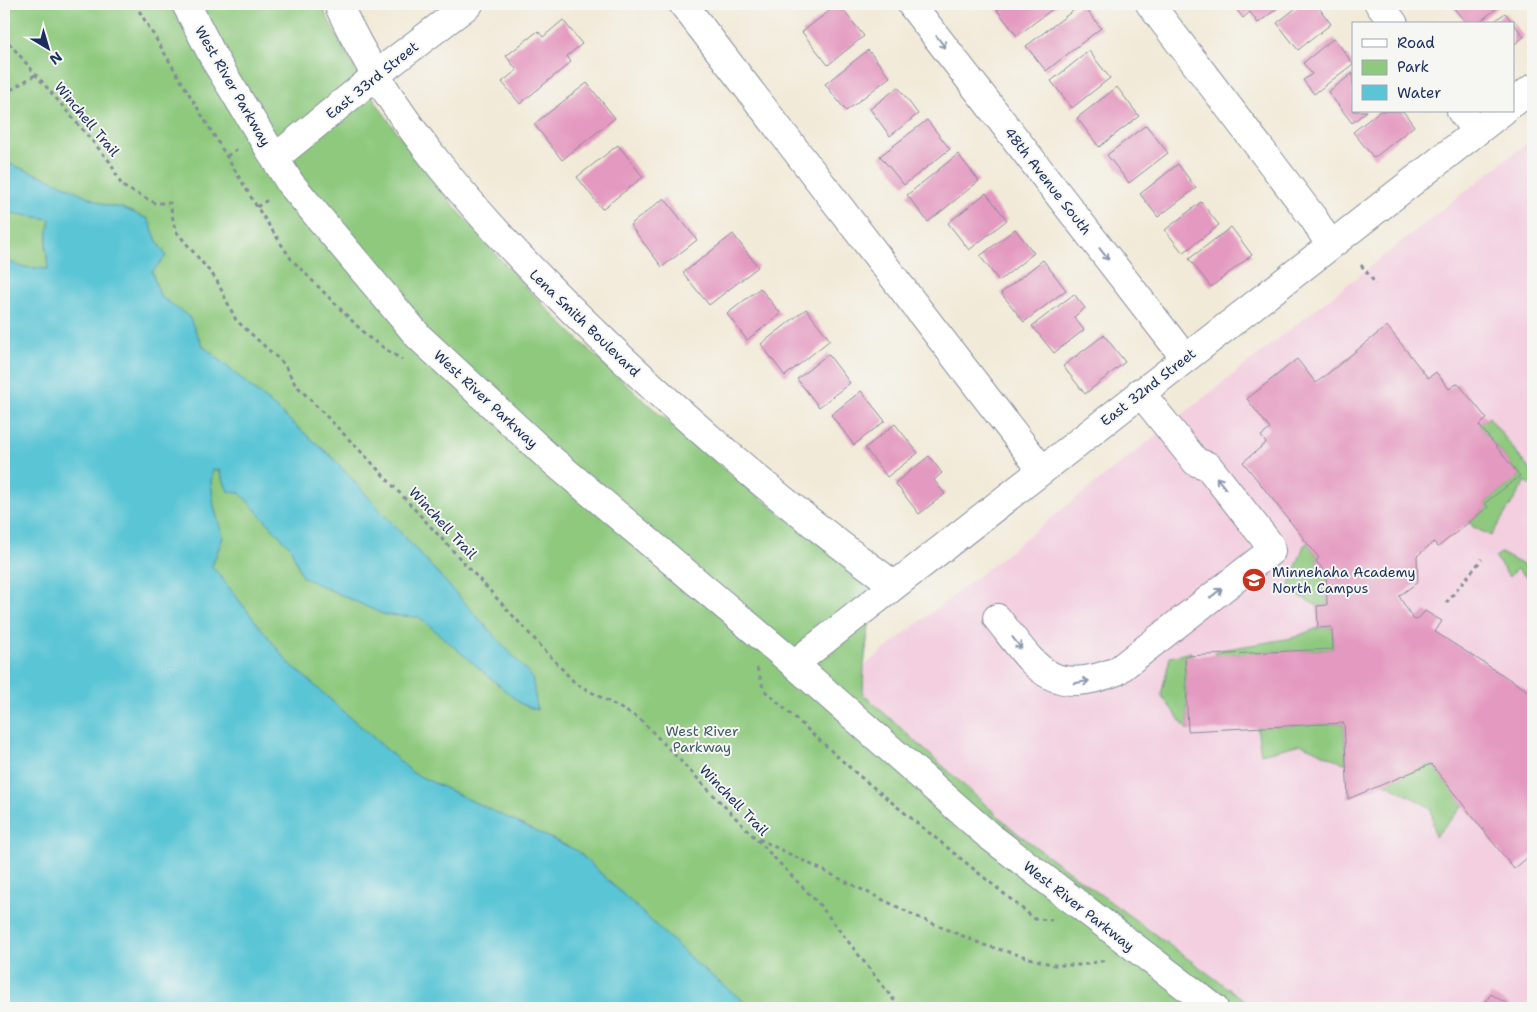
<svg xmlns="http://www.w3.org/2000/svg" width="1537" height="1012" viewBox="0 0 1537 1012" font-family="'Shantell Sans',sans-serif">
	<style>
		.built { fill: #f3cfe0 }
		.green { fill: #8ec97e; stroke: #547c6e }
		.water { fill: #5ac5d5; stroke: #3a7a9a }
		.building { fill: #e499c0 }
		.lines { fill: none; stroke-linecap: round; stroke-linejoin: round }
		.minor-casing { stroke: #868c9b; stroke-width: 30 }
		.path { stroke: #868c9b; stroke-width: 3; stroke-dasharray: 4 4; stroke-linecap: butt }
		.minor { stroke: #fff; stroke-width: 28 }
		.oneway { stroke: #8d97ae }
		.labels { text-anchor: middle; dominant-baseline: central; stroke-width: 4; stroke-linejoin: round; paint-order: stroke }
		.street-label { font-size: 14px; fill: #1b2f5e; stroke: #f6f6f2 }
		.poi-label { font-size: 14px; fill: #1b2f5e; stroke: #f6f6f2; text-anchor: start }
		.park-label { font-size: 14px; fill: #3e5d68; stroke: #f6f6f2 }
	</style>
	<rect width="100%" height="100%" fill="#f6f6f2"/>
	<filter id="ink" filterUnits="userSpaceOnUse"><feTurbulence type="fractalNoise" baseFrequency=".02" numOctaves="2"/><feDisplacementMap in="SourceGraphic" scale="10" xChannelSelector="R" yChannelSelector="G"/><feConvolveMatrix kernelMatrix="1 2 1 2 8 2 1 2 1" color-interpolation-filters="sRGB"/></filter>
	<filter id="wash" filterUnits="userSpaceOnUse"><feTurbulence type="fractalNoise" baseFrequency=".0096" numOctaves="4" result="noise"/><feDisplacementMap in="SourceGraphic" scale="20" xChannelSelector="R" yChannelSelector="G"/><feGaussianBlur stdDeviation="1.12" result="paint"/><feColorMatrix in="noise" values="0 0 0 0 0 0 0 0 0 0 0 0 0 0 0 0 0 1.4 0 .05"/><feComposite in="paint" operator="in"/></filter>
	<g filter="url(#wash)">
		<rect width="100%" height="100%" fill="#f2ead8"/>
		<path class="built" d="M1533 138V1008H1255L1017 833 863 694 864 666Z"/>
		<path class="green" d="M4 4H321C354 75 393 130 442 191 565 344 717 468 874 585L864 666 863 694 1017 833 1255 1008H752L698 965 577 851 413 773 287 661 212 566 223 537 214 507 211 482 213 469 218 470 228 491 240 493 291 548 302 577 385 615 419 617 521 704 537 710 532 677 331 456 202 345 189 317 160 296 152 272 166 256 157 241 148 219 122 208 105 205 55 181 4 162Z
			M4 212 50 219 46 246 48 269 21 267 4 259Z
			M1489 417 1533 474V489L1526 481 1491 536 1473 527 1469 522 1488 507 1485 503 1520 476 1479 425Z
			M1307 543 1319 558 1316 561 1326 573 1327 605 1317 606 1288 589 1304 545Z
			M1501 553 1533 570V582L1516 569 1509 577 1495 557Z
			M1332 627 1333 649 1215 655V651L1292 638 1318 628Z
			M1191 652V656L1185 657 1188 731 1161 695 1170 657Z
			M1344 723 1346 764 1301 744 1261 754 1257 727Z
			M1431 764 1464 805 1435 837 1431 808 1385 783Z"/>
		<path class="water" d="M4 162 55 181 105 205 122 208 148 219 157 241 166 256 152 272 160 296 189 317 202 345 331 456 532 677 537 710 521 704 419 617 385 615 302 577 291 548 240 493 228 491 219 470 213 469 211 482 214 507 223 537 212 566 287 661 413 773 577 851 698 965 752 1008H4V259L21 267 48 269 46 246 50 219 4 212Z"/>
		<g id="blocks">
			<path class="building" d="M838 4 864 36 828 65 802 32Z
				M1005 4H1059L1017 36 997 10Z
				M1082 4 1101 28 1046 71 1026 46Z
				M1232 4H1283L1258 23 1250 12 1243 18Z
				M1301 4H1316L1331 24 1298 50 1277 23Z
				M1454 4H1502L1477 24H1467L1452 6Z
				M1505 13 1524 37 1513 45V24H1491Z
				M563 20 582 44 567 56 571 62 520 104 502 82 517 70 506 56 538 31 543 37Z
				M1334 38 1353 64 1314 94 1303 80 1312 74 1303 63Z
				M868 50 890 77 846 111 825 84Z
				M1089 51 1110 78 1072 108 1051 81Z
				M1353 73V111H1367L1352 123 1328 92Z
				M587 83 615 118 562 160 534 124Z
				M898 87 918 114 890 136 870 109Z
				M1117 87 1139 116 1099 147 1077 118Z
				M1380 111H1403L1414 126 1374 158 1353 132Z
				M927 120 950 149 904 185 880 156Z
				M1146 125 1168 153 1129 183 1107 155Z
				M618 145 643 177 602 209 577 177Z
				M958 154 979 181 928 222 907 195Z
				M1178 164 1196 188 1158 217 1140 194Z
				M986 193 1007 220 969 250 948 223Z
				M664 198 697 240 662 267 630 225Z
				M1201 202 1219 225 1183 253 1165 230Z
				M1231 227 1252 255 1211 287 1189 259Z
				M1015 229 1034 253 999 281 980 256Z
				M733 234 758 267 709 305 683 273Z
				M1043 260 1066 290 1024 322 1001 293Z
				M760 288 781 314 747 340 727 314Z
				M1074 294 1085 308 1074 317 1084 330 1054 353 1032 326Z
				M806 309 830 340 785 376 761 344Z
				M1387 326 1428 378 1436 372 1449 389 1458 383 1487 419 1479 425 1520 476 1485 503 1488 507 1438 547 1434 542 1417 556 1418 582 1399 596 1413 619 1417 620 1425 611 1435 617 1442 621 1435 632 1528 691 1533 686V853L1514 869 1431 764 1348 799 1344 723 1188 731 1185 656 1333 649 1332 627 1318 628 1317 606 1327 605 1326 573 1316 561 1319 558 1243 462 1266 443 1261 436 1270 429 1247 399 1297 359 1316 383Z
				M1104 335 1125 362 1085 394 1063 366Z
				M828 354 850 383 819 407 797 379Z
				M861 391 885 421 854 445 831 415Z
				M895 424 918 453 887 477 865 448Z
				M929 456 942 473 934 480 945 494 919 514 895 483Z
				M1491 994 1514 1008H1481Z"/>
		</g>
	</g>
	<g filter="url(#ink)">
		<use href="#blocks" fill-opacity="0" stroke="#868c9b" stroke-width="1"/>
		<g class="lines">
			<g class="minor-casing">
				<path id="minor" d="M186 4 216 62 290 183 419 337 546 455 794 664 988 835 1214 1008
					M338 4C392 122 483 222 575 313 674 411 781 503 894 585
					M683 4 1042 470
					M911 4 1185 358
					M1150 4 1314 219 1330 245
					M1379 4 1394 24
					M1513 103 1533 88
					M1461 111 1476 131
					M275 158 390 64 469 4
					M997 618C1036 667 1049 698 1117 671L1271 551 1270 545 1208 466 1196 462 1140 392
					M794 664 1503 111"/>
			</g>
			<path class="path" d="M135 4 257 207 291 259 368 337 402 360
				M4 37 110 162 122 186 155 203H170L175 230 216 279 236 320 284 364 295 384 371 462 575 683 640 719 819 904 900 1008
				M4 94 35 75
				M227 156 239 148
				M257 207 269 199
				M1361 265 1376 284
				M1446 603 1482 559
				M757 668 764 690 857 774 1035 919 1052 920
				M759 839 920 918 984 945 1054 965H1082L1106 960"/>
			<use href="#minor" class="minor"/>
		</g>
		<defs><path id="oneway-shaft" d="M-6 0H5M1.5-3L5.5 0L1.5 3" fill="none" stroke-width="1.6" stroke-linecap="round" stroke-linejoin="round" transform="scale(1.25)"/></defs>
		<g class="oneway">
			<use href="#oneway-shaft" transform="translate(941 42) rotate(52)"/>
			<use href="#oneway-shaft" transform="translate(1104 254) rotate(52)"/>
			<use href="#oneway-shaft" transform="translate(1221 483) rotate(-128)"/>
			<use href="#oneway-shaft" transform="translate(1216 593) rotate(-38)"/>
			<use href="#oneway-shaft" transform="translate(1017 643) rotate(52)"/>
			<use href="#oneway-shaft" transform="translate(1082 682) rotate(-9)"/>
		</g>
	</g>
	<defs>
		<g id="school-disc" transform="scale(1.25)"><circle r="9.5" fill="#c8321e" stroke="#f6f6f2"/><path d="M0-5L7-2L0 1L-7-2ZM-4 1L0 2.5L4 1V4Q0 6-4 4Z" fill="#fff"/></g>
	</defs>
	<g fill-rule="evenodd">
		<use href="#school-disc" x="1254" y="580"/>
	</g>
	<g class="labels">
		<g class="street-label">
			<text transform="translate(372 80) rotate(-39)">East 33rd Street</text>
			<text transform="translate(233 86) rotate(60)">West River Parkway</text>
			<text transform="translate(87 119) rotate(50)">Winchell Trail</text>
			<text transform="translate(1048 181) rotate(52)">48th Avenue South</text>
			<text transform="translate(585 323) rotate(44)">Lena Smith Boulevard</text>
			<text transform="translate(1148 387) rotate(-38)">East 32nd Street</text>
			<text transform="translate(486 399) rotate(43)">West River Parkway</text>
			<text transform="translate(443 523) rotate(47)">Winchell Trail</text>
			<text transform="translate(734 800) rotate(46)">Winchell Trail</text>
			<text transform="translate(1079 906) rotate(38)">West River Parkway</text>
		</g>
		<g class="poi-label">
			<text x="1272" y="572">Minnehaha Academy<tspan x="1272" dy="16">North Campus</tspan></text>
		</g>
		<g class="park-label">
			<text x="702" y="731">West River<tspan x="702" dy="16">Parkway</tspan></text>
		</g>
	</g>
	<rect width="1537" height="1012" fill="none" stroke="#f6f6f2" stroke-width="20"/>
	<rect x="1352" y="22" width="162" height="90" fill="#f6f6f2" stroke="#9ea6b7"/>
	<rect x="1362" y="39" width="25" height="8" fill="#ffffff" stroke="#9ea6b7"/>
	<text x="1397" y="48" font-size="15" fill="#1b2f5e">Road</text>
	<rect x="1362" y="60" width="25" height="15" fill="#8ec97e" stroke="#9ea6b7"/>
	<text x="1397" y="72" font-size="15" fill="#1b2f5e">Park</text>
	<rect x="1362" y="85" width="25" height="15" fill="#5ac5d5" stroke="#9ea6b7"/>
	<text x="1397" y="98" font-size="15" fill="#1b2f5e">Water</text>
	<g transform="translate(48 48) rotate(142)" stroke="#f6f6f2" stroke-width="4" paint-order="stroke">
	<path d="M0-4L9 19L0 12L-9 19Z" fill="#1b2f5e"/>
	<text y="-8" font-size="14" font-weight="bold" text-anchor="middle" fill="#1b2f5e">N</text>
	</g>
</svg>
